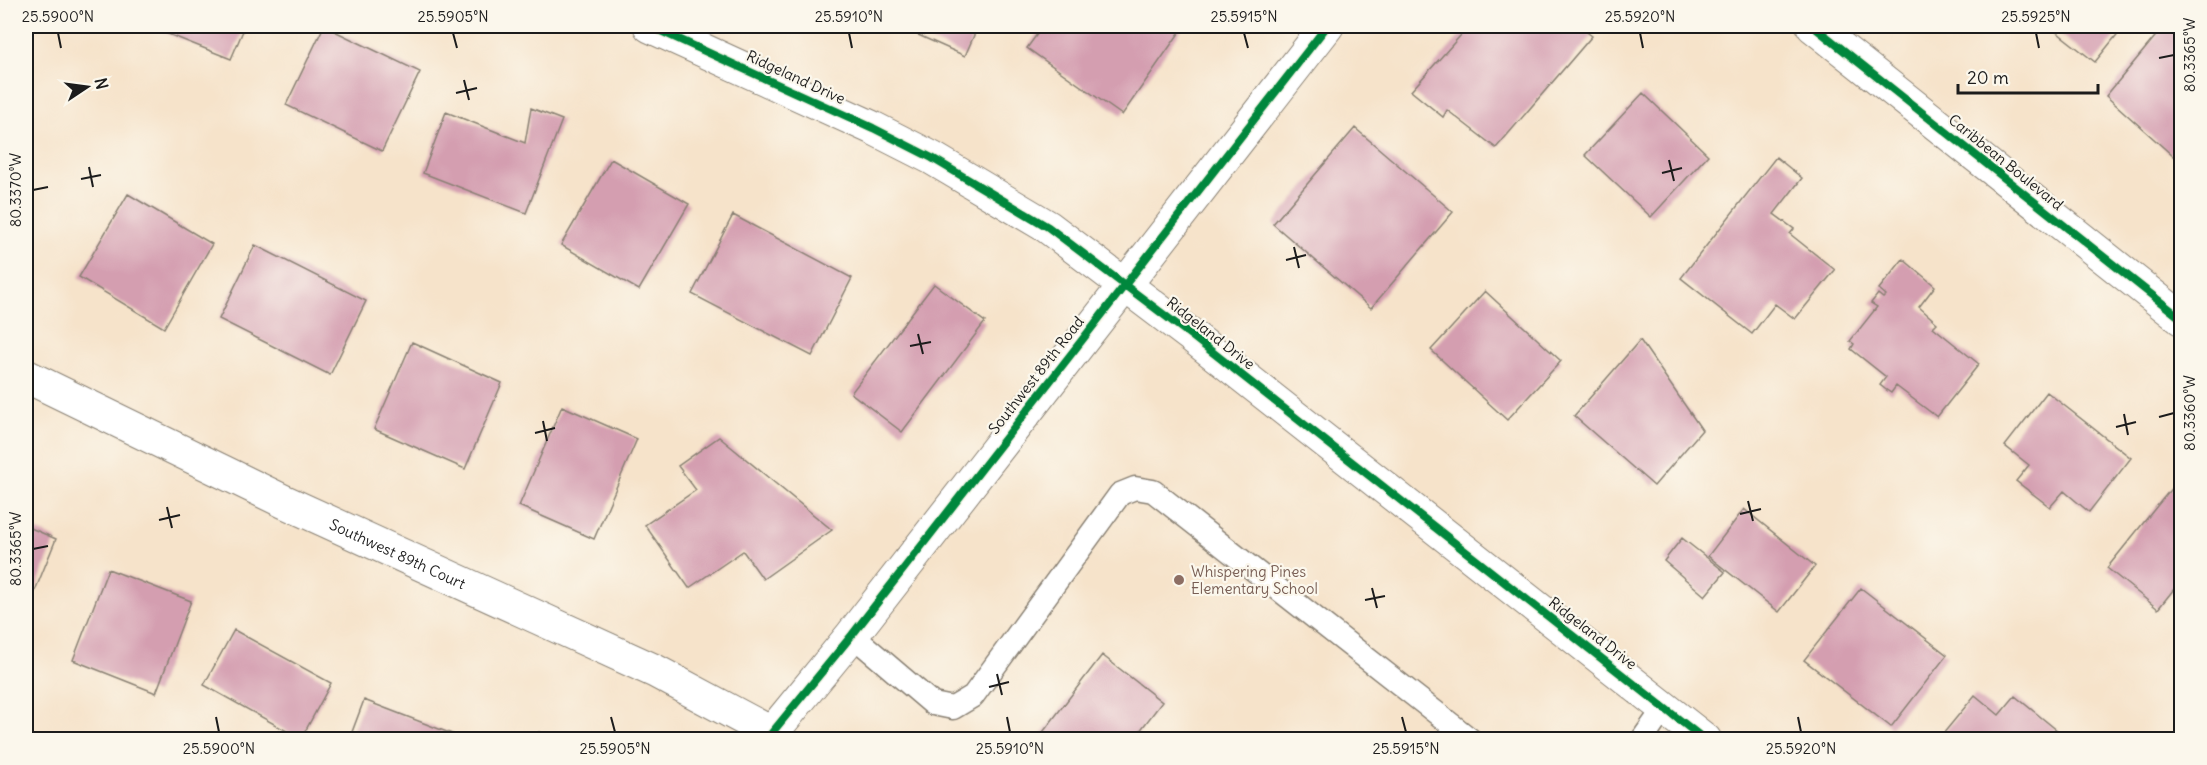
<svg xmlns="http://www.w3.org/2000/svg" width="2207" height="765" viewBox="0 0 2207 765" font-family="Delius,sans-serif">
	<style>
		.building { fill: #d49eb0 }
		.lines { fill: none; stroke-linecap: round; stroke-linejoin: round }
		.service-casing { stroke: #898073; stroke-width: 25 }
		.minor-casing { stroke: #898073; stroke-width: 35 }
		.tertiary-casing { stroke: #898073; stroke-width: 35 }
		.service { stroke: #fff; stroke-width: 22 }
		.minor { stroke: #fff; stroke-width: 33 }
		.tertiary { stroke: #fff; stroke-width: 33 }
		.cycleway-casing { stroke: #fbf7ec; stroke-width: 11 }
		.cycleway { stroke: #00873e; stroke-width: 8 }
		.ticks { fill: none; stroke: #1c1c1c; stroke-width: 2 }
		.education-dot { fill: #8d6e63; stroke: #fbf7ec; stroke-width: 2 }
		.labels { text-anchor: middle; dominant-baseline: central; stroke-width: 4.5; stroke-linejoin: round; paint-order: stroke }
		.street-label { font-size: 15px; fill: #1c1c1c; stroke: #fbf7ec }
		.education-label { font-size: 15px; fill: #785e54; stroke: #fbf7ec; text-anchor: start }
		.neatline { fill: none; stroke: #1c1c1c; stroke-width: 2 }
		.ticks-label { font-size: 15px; text-anchor: middle; fill: #1c1c1c }
	</style>
	<rect width="100%" height="100%" fill="#fbf7ec"/>
	<filter id="ink" filterUnits="userSpaceOnUse"><feTurbulence type="fractalNoise" baseFrequency=".0167" numOctaves="2"/><feDisplacementMap in="SourceGraphic" scale="12" xChannelSelector="R" yChannelSelector="G"/><feConvolveMatrix kernelMatrix="1 2 1 2 8 2 1 2 1" color-interpolation-filters="sRGB"/></filter>
	<filter id="wash" filterUnits="userSpaceOnUse"><feTurbulence type="fractalNoise" baseFrequency=".008" numOctaves="4" result="noise"/><feDisplacementMap in="SourceGraphic" scale="24" xChannelSelector="R" yChannelSelector="G"/><feGaussianBlur stdDeviation="1.35" result="paint"/><feColorMatrix in="noise" values="0 0 0 0 0 0 0 0 0 0 0 0 0 0 0 0 0 1.4 0 .05"/><feComposite in="paint" operator="in"/></filter>
	<g filter="url(#wash)">
		<rect width="100%" height="100%" fill="#f6e3ca"/>
		<g id="blocks">
			<path class="building" d="M148 26H245L231 59Z
				M324 26 420 72 382 151 286 105Z
				M898 26H978L965 56Z
				M1043 26H1184L1122 115 1027 48Z
				M1469 26H1579L1592 36 1496 148 1447 110 1443 117 1411 91Z
				M2049 26H2124L2095 62Z
				M2164 26H2182V164L2106 96Z
				M1643 93 1708 155 1651 217 1585 155Z
				M531 108 562 120 526 213 423 173 446 112 525 143Z
				M1355 128 1453 212 1371 308 1273 224Z
				M1776 157 1802 178 1774 214 1794 229 1790 234 1835 270 1795 319 1775 304 1752 334 1681 278Z
				M611 159 689 204 639 290 561 245Z
				M128 194 212 244 164 328 79 277Z
				M733 215 852 278 812 356 692 294Z
				M255 245 366 301 330 375 219 319Z
				M1903 259 1935 286 1919 307 1937 323 1933 327 1979 364 1937 417 1896 386 1891 393 1885 389 1880 385 1886 377 1851 349 1854 344 1850 341 1877 307 1871 303 1878 294 1883 298 1886 295 1879 289Z
				M934 284 985 322 902 432 851 393Z
				M1485 291 1561 361 1507 420 1431 350Z
				M1640 340 1702 430 1654 486 1574 416Z
				M412 342 502 383 465 469 374 429Z
				M2047 392 2131 458 2089 512 2064 491 2050 507 2016 481 2029 465 2005 446Z
				M562 406 637 439 594 539 519 506Z
				M719 437 832 530 763 579 743 551 689 588 645 525 696 490 678 466Z
				M2182 475V594L2174 589 2158 609 2107 568Z
				M1744 509 1815 566 1779 612 1708 556Z
				M26 526 56 539 26 613Z
				M1682 538 1725 572 1705 596 1664 561Z
				M108 569 191 601 156 693 73 660Z
				M1861 588 1947 655 1891 727 1804 660Z
				M234 630 331 683 301 739 204 685Z
				M1102 655 1162 702 1133 740H1037Z
				M1975 695 1999 715 2015 696 2069 740H1938Z
				M364 700 465 739V740H349Z
				M539 732 554 740H535Z"/>
		</g>
	</g>
	<g filter="url(#ink)">
		<use href="#blocks" fill-opacity="0" stroke="#898073" stroke-width="1.5"/>
		<g class="lines">
			<g class="service-casing">
				<path id="service" d="M852 635 933 704 953 708 973 696 1120 494 1135 488 1153 491 1471 740
					M1642 740 1665 707"/>
			</g>
			<g class="minor-casing">
				<g id="minor">
					<path d="M650 26 873 128 932 158 1048 227 1192 336 1705 740"/>
					<path id="s1" d="M26 376 283 501 655 671 771 733"/>
					<path d="M766 740 852 635 1327 26"/>
				</g>
			</g>
			<g class="tertiary-casing">
				<path id="tertiary" d="M1813 26 2182 319"/>
			</g>
			<use href="#service" class="service"/>
			<use href="#minor" class="minor"/>
			<use href="#tertiary" class="tertiary"/>
			<g class="cycleway-casing">
				<path id="cycleway" d="M650 26 873 128 932 158 1048 227 1192 336 1705 740
					M1813 26 2182 319
					M766 740 852 635 1327 26"/>
			</g>
			<use href="#cycleway" class="cycleway"/>
		</g>
	</g>
	<path class="ticks" d="M58 33 61 48M453 33 457 48M849 33 852 48M1244 33 1248 48M1640 33 1643 48M2036 33 2039 48M2159 58 2174 55M464 80 469 100M456 93 477 88M1669 160 1674 181M89 167 93 187M1662 173 1682 168M81 179 101 175M33 190 48 187M1294 247 1299 268M1286 260 1306 255M918 334 923 354M910 346 931 342M2124 414 2128 435M2159 417 2174 413M543 421 547 441M2116 427 2136 422M535 433 555 428M1748 501 1753 521M167 507 172 528M1740 514 1761 509M159 520 180 515M33 549 48 546M1372 588 1377 608M1365 600 1385 596M997 674 1002 695M989 687 1009 682M216 717 219 732M611 717 615 732M1007 717 1010 732M1402 717 1406 732M1798 717 1801 732"/>
	<circle class="education-dot" cx="1179" cy="580" r="6"/>
	<g class="labels">
		<g class="street-label">
			<text transform="translate(796 77) rotate(25)">Ridgeland Drive</text>
			<text transform="translate(2006 162) rotate(39)">Caribbean Boulevard</text>
			<text transform="translate(1211 333) rotate(38)">Ridgeland Drive</text>
			<text transform="translate(1036 375) rotate(-52)">Southwest 89th Road</text>
			<text stroke="none"><textPath href="#s1" startOffset="412">Southwest 89th Court</textPath></text>
			<text transform="translate(1593 633) rotate(38)">Ridgeland Drive</text>
		</g>
		<g class="education-label">
			<text x="1191" y="571">Whispering Pines<tspan x="1191" dy="17">Elementary School</tspan></text>
		</g>
	</g>
	<rect width="2207" height="765" fill="none" stroke="#fbf7ec" stroke-width="66"/>
	<g transform="translate(87 87) rotate(77)" stroke="#fbf7ec" stroke-width="4.5" paint-order="stroke">
	<path d="M0-4.5L10 22L0 15L-10 22Z" fill="#1c1c1c"/>
	<text y="-9" font-size="16" font-weight="bold" text-anchor="middle" fill="#1c1c1c">N</text>
	</g>
	<path d="M1958 84v9h140v-9" fill="none" stroke="#1c1c1c" stroke-width="3"/>
	<text x="1967" y="84" font-size="18" fill="#1c1c1c" stroke="#fbf7ec" stroke-width="4.5" paint-order="stroke">20 m</text>
	<rect x="33" y="33" width="2141" height="699" class="neatline"/>
	<g class="ticks-label">
		<text x="58" y="22">25.5900°N</text>
		<text x="453" y="22">25.5905°N</text>
		<text x="849" y="22">25.5910°N</text>
		<text x="1244" y="22">25.5915°N</text>
		<text x="1640" y="22">25.5920°N</text>
		<text x="2036" y="22">25.5925°N</text>
		<text transform="translate(2190 55) rotate(-90)" y="5">80.3365°W</text>
		<text transform="translate(16 190) rotate(-90)" y="5">80.3370°W</text>
		<text transform="translate(2190 413) rotate(-90)" y="5">80.3360°W</text>
		<text transform="translate(16 549) rotate(-90)" y="5">80.3365°W</text>
		<text x="219" y="754">25.5900°N</text>
		<text x="615" y="754">25.5905°N</text>
		<text x="1010" y="754">25.5910°N</text>
		<text x="1406" y="754">25.5915°N</text>
		<text x="1801" y="754">25.5920°N</text>
	</g>
</svg>
